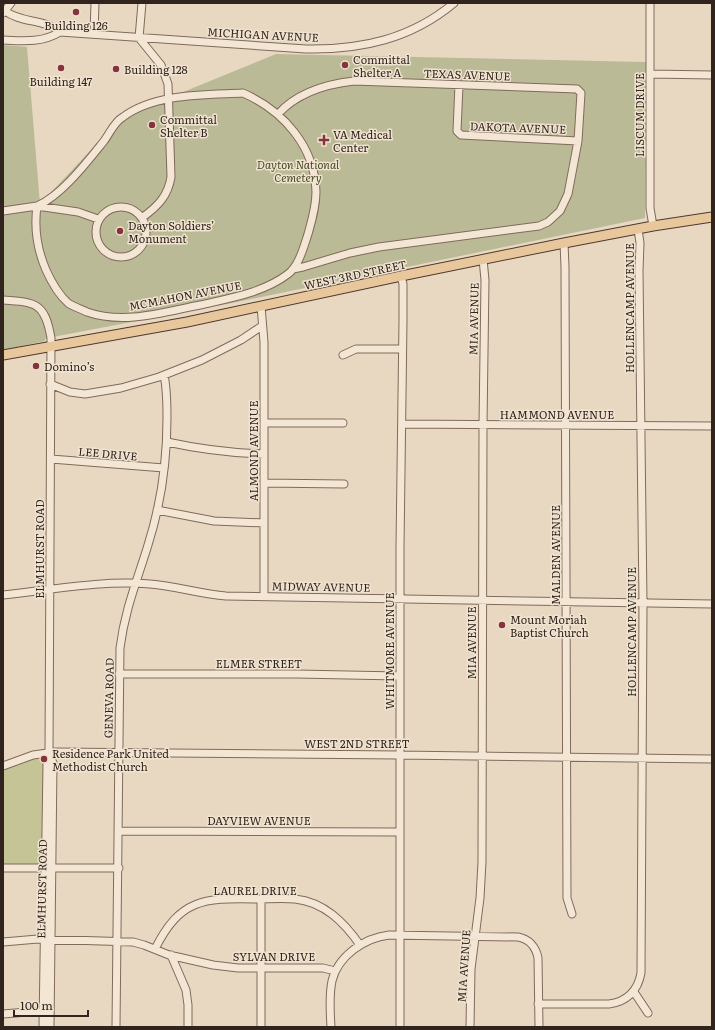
<svg xmlns="http://www.w3.org/2000/svg" width="715" height="1030" viewBox="0 0 715 1030" font-family="Literata,serif">
	<style>
		.green { fill: #c4c497 }
		.cemetery { fill: #baba96 }
		.lines { fill: none; stroke-linecap: round; stroke-linejoin: round }
		.minor-casing { stroke: #806a5b; stroke-width: 9 }
		.major-casing { stroke: #4e392f; stroke-width: 11 }
		.minor { stroke: #f4e6d4; stroke-width: 7 }
		.major { stroke: #e8c79d; stroke-width: 9 }
		.poi-dot { fill: #87323e; stroke: #f0e3d0; stroke-width: 1.5 }
		.labels { text-anchor: middle; dominant-baseline: central; stroke-width: 3; stroke-linejoin: round; paint-order: stroke }
		.poi-label { font-size: 11px; fill: #31241e; stroke: #f0e3d0; text-anchor: start }
		.street-label { font-size: 11px; fill: #31241e; stroke: #f0e3d0 }
		.park-label { font-size: 11px; font-style: italic; fill: #474b27; stroke: #f0e3d0 }
	</style>
	<rect width="100%" height="100%" fill="#e8d8c2"/>
	<path class="green" d="M49 753 45 869 3 868V766Z"/>
	<path class="cemetery" d="M3 45 27 47 40 204 122 117 276 54 646 62 645 218 232 303 58 336 45 339V341L3 350Z"/>
	<g class="lines">
		<g class="minor-casing">
			<path id="minor" d="M142 3 139 38 161 65 168 84 171 177C168 196 158 206 143 217
				M650 3V208L653 226
				M5 11C21 23 45 19 60 32L306 49C361 50 411 39 454 3
				M3 13 11 3
				M94 34 95 3
				M3 40C23 41 42 43 60 32
				M651 74 712 75
				M459 85 457 131 461 135 578 141
				M243 93C284 111 315 147 316 192 316 207 312 220 308 234 304 246 299 266 288 274 263 293 230 298 200 305 164 312 124 325 87 312 81 309 74 307 68 303 59 295 51 281 46 270 37 249 34 228 37 206 62 195 87 162 104 141 110 133 114 122 123 117 155 93 205 95 243 93Z
				M278 114C297 93 327 84 354 81L577 89 581 93 578 141 568 194 560 211 548 222 539 226 379 247 350 253 303 267 293 269
				M96 232a25 25 0 1 1 50 0a25 25 0 1 1-50 0Z
				M3 211 37 206 78 212 98 219
				M564 243 565 267 567 898 572 914
				M3 300C36 302 45 303 51 338L49 753 47 764 43 1027
				M261 306 264 342V596
				M343 355 356 349H402
				M50 384 70 392 85 394 121 388 159 377 202 360 241 340 262 326
				M264 423H343
				M402 424 712 426
				M167 442C199 449 231 453 264 454
				M51 459 164 468
				M264 483 344 484
				M157 510 214 521 264 523
				M3 595C51 590 101 580 150 584 176 586 200 594 226 596L712 604
				M119 674H297L399 676
				M49 753 53 763 50 1027
				M3 766 33 755 55 752 399 755 712 759
				M119 831 399 832
				M3 868H119
				M261 899V1027
				M3 942 38 939 133 942 144 945 169 955 213 965 238 968H323L335 971
				M155 949C180 899 203 898 255 899 268 899 282 898 295 899 324 902 344 922 360 945
				M171 955 186 990 188 1005V1027
				M634 992 648 1013
				M538 1004H609C626 1002 638 991 641 973L643 603 639 271 640 243 638 229
				M3 1014 27 1012H46
				M116 1027 120 648C125 609 137 581 148 545 161 504 167 461 167 418 167 404 167 389 164 375
				M331 1027C330 1012 329 995 332 981 338 956 364 938 389 935L518 937C529 939 536 947 538 958L539 1027
				M400 1027V547L403 320V284L401 276
				M470 1027 471 969 480 898 482 862 483 425 485 280 483 259"/>
		</g>
		<g class="major-casing">
			<path id="major" d="M3 355 187 322 401 276 564 243 653 226 712 217"/>
		</g>
		<use href="#minor" class="minor"/>
		<use href="#major" class="major"/>
	</g>
	<g class="poi-dot">
		<circle cx="76" cy="12" r="4"/>
		<circle cx="345" cy="65" r="4"/>
		<circle cx="61" cy="68" r="4"/>
		<circle cx="116" cy="69" r="4"/>
		<circle cx="152" cy="125" r="4"/>
		<path d="M322 134h4v4h4v4h-4v4h-4v-4h-4v-4h4z"/>
		<circle cx="120" cy="231" r="4"/>
		<circle cx="36" cy="366" r="4"/>
		<circle cx="502" cy="625" r="4"/>
		<circle cx="44" cy="759" r="4"/>
	</g>
	<g class="labels">
		<g class="poi-label">
			<text x="76" y="25" text-anchor="middle">Building 126</text>
			<text x="353" y="59">Committal<tspan x="353" dy="13">Shelter A</tspan></text>
			<text x="124" y="69">Building 128</text>
			<text x="61" y="81" text-anchor="middle">Building 147</text>
			<text x="160" y="119">Committal<tspan x="160" dy="13">Shelter B</tspan></text>
			<text x="333" y="134">VA Medical<tspan x="333" dy="13">Center</tspan></text>
			<text x="128" y="225">Dayton Soldiers’<tspan x="128" dy="13">Monument</tspan></text>
			<text x="44" y="366">Domino’s</text>
			<text x="510" y="619">Mount Moriah<tspan x="510" dy="13">Baptist Church</tspan></text>
			<text x="52" y="753">Residence Park United<tspan x="52" dy="13">Methodist Church</tspan></text>
		</g>
		<g class="street-label">
			<text transform="translate(263 34) rotate(3)">MICHIGAN AVENUE</text>
			<text transform="translate(467 74) rotate(2)">TEXAS AVENUE</text>
			<text transform="translate(639 115) rotate(-90)">LISCUM DRIVE</text>
			<text transform="translate(518 127) rotate(2)">DAKOTA AVENUE</text>
			<text transform="translate(355 274) rotate(-12)">WEST 3RD STREET</text>
			<text transform="translate(185 295) rotate(-11)">MCMAHON AVENUE</text>
			<text transform="translate(629 308) rotate(-90)">HOLLENCAMP AVENUE</text>
			<text transform="translate(473 319) rotate(-89)">MIA AVENUE</text>
			<text x="557" y="414">HAMMOND AVENUE</text>
			<text transform="translate(253 451) rotate(-90)">ALMOND AVENUE</text>
			<text transform="translate(108 453) rotate(5)">LEE DRIVE</text>
			<text transform="translate(39 549) rotate(-90)">ELMHURST ROAD</text>
			<text transform="translate(555 555) rotate(-90)">MALDEN AVENUE</text>
			<text transform="translate(321 586) rotate(1)">MIDWAY AVENUE</text>
			<text transform="translate(631 632) rotate(-90)">HOLLENCAMP AVENUE</text>
			<text transform="translate(471 643) rotate(-90)">MIA AVENUE</text>
			<text transform="translate(389 651) rotate(-90)">WHITMORE AVENUE</text>
			<text x="259" y="663">ELMER STREET</text>
			<text transform="translate(108 698) rotate(-89)">GENEVA ROAD</text>
			<text x="357" y="743">WEST 2ND STREET</text>
			<text x="259" y="820">DAYVIEW AVENUE</text>
			<text transform="translate(41 889) rotate(-89)">ELMHURST ROAD</text>
			<text x="255" y="890">LAUREL DRIVE</text>
			<text x="274" y="956">SYLVAN DRIVE</text>
			<text transform="translate(463 966) rotate(-86)">MIA AVENUE</text>
		</g>
		<g class="park-label">
			<text x="298" y="164">Dayton National<tspan x="298" dy="13">Cemetery</tspan></text>
		</g>
	</g>
	<rect width="715" height="1030" fill="none" stroke="#31241e" stroke-width="8"/>
	<path d="M14 1010v6h74v-6" fill="none" stroke="#31241e" stroke-width="2"/>
	<text x="20" y="1010" font-size="12" fill="#31241e" stroke="#f0e3d0" stroke-width="3" paint-order="stroke">100 m</text>
</svg>
